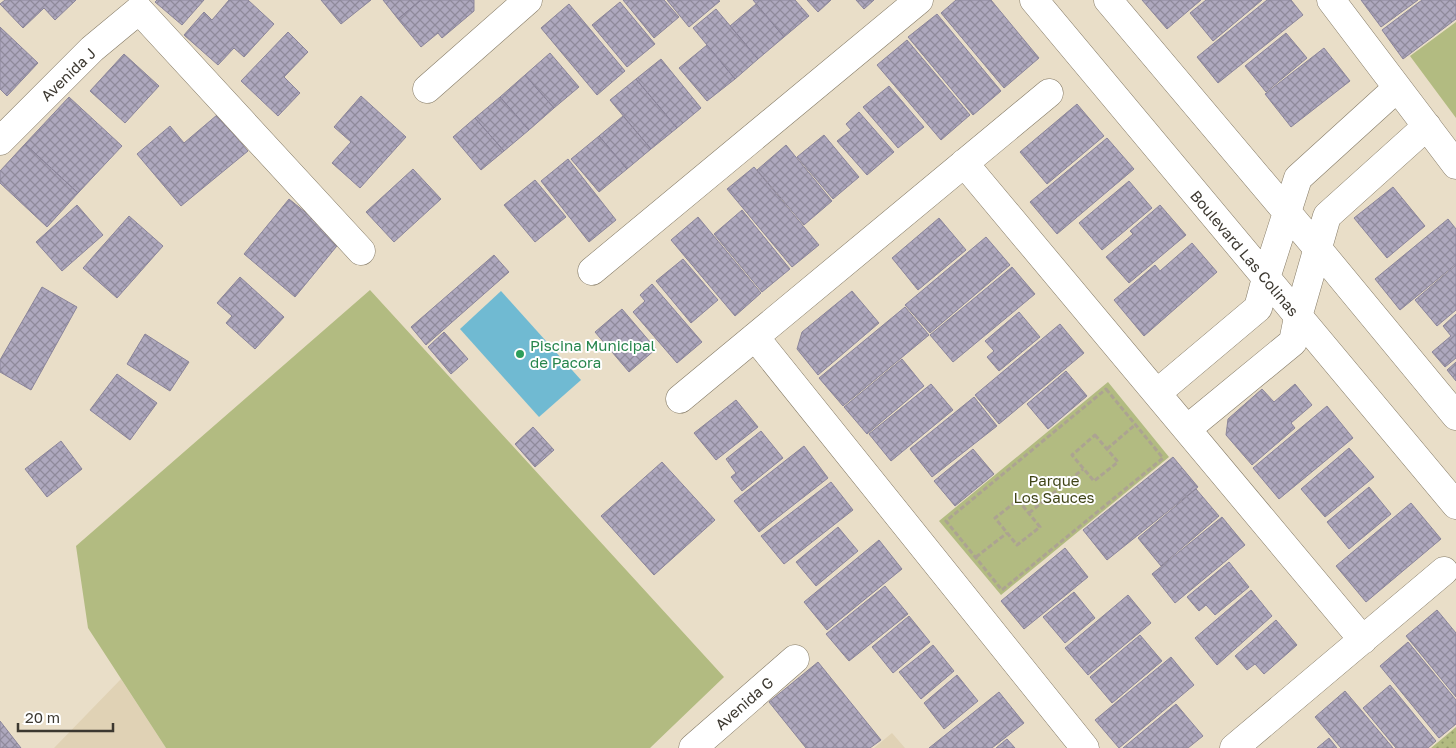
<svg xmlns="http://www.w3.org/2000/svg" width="1456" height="748" viewBox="0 0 1456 748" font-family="'Golos Text',sans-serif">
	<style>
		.built { fill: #e0d2b5 }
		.grass { fill: url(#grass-dots) }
		.park { fill: #b2bb81 }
		.water { fill: #70bad2 }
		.building { fill: url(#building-cross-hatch); stroke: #8b859a }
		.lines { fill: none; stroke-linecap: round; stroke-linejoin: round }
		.minor-casing { stroke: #847a66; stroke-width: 29 }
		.path { stroke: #aca392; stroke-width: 3; stroke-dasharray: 5 2.5; stroke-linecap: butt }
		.minor { stroke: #fff; stroke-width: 28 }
		.leisure-dot { fill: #2e9e5b; stroke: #fff; stroke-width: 2 }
		.labels { text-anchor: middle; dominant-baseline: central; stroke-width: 4; stroke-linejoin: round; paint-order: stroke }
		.street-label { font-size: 15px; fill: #3c3830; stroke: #fff }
		.leisure-label { font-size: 15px; fill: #27864d; stroke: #fff; text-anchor: start }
		.park-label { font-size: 15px; fill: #3f4417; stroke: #fff }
	</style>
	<defs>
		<pattern id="grass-dots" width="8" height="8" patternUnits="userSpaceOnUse" patternTransform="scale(1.25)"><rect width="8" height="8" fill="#b2bb81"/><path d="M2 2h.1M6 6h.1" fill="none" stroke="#92996a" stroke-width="1.8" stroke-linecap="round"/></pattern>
		<pattern id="building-cross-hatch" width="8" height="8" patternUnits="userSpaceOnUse" patternTransform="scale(1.25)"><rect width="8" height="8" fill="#aea8be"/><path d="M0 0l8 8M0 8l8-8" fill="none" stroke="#8f8a9b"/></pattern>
	</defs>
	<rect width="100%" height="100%" fill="#e9dec8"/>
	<path class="built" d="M121 679 166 748H54Z
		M892 733 905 748H874Z"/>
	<path class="grass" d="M1456 727V748H1431Z"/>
	<path class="park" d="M1456 22V118L1410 56Z
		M370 290 724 677 650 748H166L88 628 76 546Z
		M1108 382 1169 457 1001 595 939 521Z"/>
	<path class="water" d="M501 291 581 380 539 417 460 329Z"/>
	<path class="building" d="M5 0H76L55 20 44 8 23 28 0 4Z
		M157 0H204L182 25 155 2Z
		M229 0H248L274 24 244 57 234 48 218 65 184 35 204 12 212 20Z
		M321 0H371L341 24Z
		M383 0H421L398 19Z
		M421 0H474V11L442 38 438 33 421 47 398 19Z
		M623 0H664L679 17 654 38Z
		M667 0H718L720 1 689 27Z
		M753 0H795L809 16 784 37Z
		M807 0H831L818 12Z
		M856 0H874L864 9Z
		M956 0H991L1039 58 1004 88 941 13Z
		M1142 0H1201L1167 29Z
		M1206 0H1262L1213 41 1190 13Z
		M1267 0H1291L1303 15 1218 83 1197 57Z
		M1361 0H1418L1381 27Z
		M1422 0H1456V19L1403 59 1382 30Z
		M620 2 655 44 627 67 592 25Z
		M569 4 625 71 597 95 541 28Z
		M756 4 784 37 758 59 730 26Z
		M716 9 758 59 735 79 693 28Z
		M937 14 1001 91 973 115 908 37Z
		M0 27 38 63 7 96 0 89Z
		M288 32 308 52 284 77 300 93 278 116 241 81Z
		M1286 33 1307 58 1266 92 1245 66Z
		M907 40 970 115 941 140 877 65Z
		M707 45 735 79 707 101 679 68Z
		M1324 48 1350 81 1291 127 1265 94Z
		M550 53 579 87 554 108 525 75Z
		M124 54 159 86 125 123 90 91Z
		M661 59 701 108 677 128 636 79Z
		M525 75 554 108 529 130 500 97Z
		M636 79 677 128 651 149 610 100Z
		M889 86 924 127 898 148 863 107Z
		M361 96 406 137 360 188 332 163 351 142 334 127Z
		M69 97 122 146 78 193 25 144Z
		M500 97 529 130 504 151 475 118Z
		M1077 104 1104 136 1047 184 1020 152Z
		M859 112 894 152 867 175 837 141 851 130 846 124Z
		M217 115 248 151 181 206 137 154 170 126 184 143Z
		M623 116 651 149 627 169 599 136Z
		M475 118 504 151 481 170 453 137Z
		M824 135 859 177 833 199 797 157Z
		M599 136 627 169 599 192 571 159Z
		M1107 138 1134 169 1057 234 1030 202Z
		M25 144 78 193 47 227 0 183V171Z
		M786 145 832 201 804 225 757 170Z
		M568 159 616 220 589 242 541 181Z
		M754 167 819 245 792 267 727 189Z
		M413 169 441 199 394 242 366 212Z
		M535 180 566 217 535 242 504 205Z
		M1129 181 1152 208 1102 250 1079 223Z
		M1393 187 1425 226 1387 258 1354 218Z
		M289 199 341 241 295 297 244 254Z
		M77 205 103 235 62 271 36 242Z
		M1160 205 1186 235 1129 283 1106 257 1133 234 1130 231Z
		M742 210 790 269 762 292 714 234Z
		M129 216 163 246 117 298 83 268Z
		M698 217 761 293 735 316 671 240Z
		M939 218 966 250 918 290 892 258Z
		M1448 219 1456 229V264L1400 310 1375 279Z
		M986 237 1010 265 930 333 905 305Z
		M1192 243 1217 272 1144 336 1114 300 1155 265 1160 271Z
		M494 255 509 272 426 345 411 327Z
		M683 259 718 300 691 323 656 281Z
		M1456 265V310L1437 326 1415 300Z
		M1012 267 1035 294 953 362 930 335Z
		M240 277 284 317 255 349 226 323 232 316 217 303Z
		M652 284 702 342 677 363 633 312 645 301 640 295Z
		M42 287 77 307 31 390 0 372V360Z
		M852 291 879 323 818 375 797 349 802 332Z
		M905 307 929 335 843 406 819 378Z
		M622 309 656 349 629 372 595 332Z
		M1019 312 1040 337 999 371 987 357 994 351 985 341Z
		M1456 314V358L1445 367 1432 352 1451 336 1443 326Z
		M1060 324 1084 353 999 424 975 395Z
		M444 332 468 359 451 374 428 347Z
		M145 334 189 362 170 391 127 364Z
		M902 359 924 386 867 434 844 407Z
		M1456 362V381L1447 370Z
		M1066 371 1087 396 1048 429 1027 404Z
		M117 374 157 403 130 440 90 410Z
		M931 384 953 410 891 461 869 434Z
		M1295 384 1312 405 1291 423 1295 428 1252 465 1226 435 1228 419 1262 389 1274 402Z
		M974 397 997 426 932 477 910 449Z
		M736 400 758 427 716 460 694 433Z
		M1327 406 1353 438 1279 499 1253 468Z
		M533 427 554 450 535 467 515 444Z
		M761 431 783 458 742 491 731 477 736 473 726 459Z
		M61 441 82 469 47 497 25 469Z
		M804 446 828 478 759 532 734 501Z
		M1349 448 1374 477 1325 517 1301 489Z
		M973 449 994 474 955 506 934 481Z
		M1173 457 1198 487 1107 560 1083 530Z
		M662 462 715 520 654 575 601 516Z
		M831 482 853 510 784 564 761 536Z
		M1369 487 1391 514 1349 549 1327 522Z
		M1196 489 1219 516 1161 566 1138 538Z
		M1411 503 1441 539 1366 602 1336 566Z
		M1222 517 1245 545 1175 603 1152 574Z
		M838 527 858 551 816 586 796 562Z
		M879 540 902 569 827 630 804 602Z
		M1065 548 1088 577 1024 629 1001 601Z
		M1229 562 1249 587 1215 615 1206 605 1199 611 1187 597Z
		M885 586 908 614 849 661 826 634Z
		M1251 590 1272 616 1217 665 1195 638Z
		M1074 592 1095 618 1065 643 1043 617Z
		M1128 595 1151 623 1088 675 1065 648Z
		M1437 610 1456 633V697L1406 636Z
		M909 616 930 642 893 673 872 647Z
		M1276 620 1297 645 1264 674 1255 664 1247 670 1235 656Z
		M1140 635 1162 661 1112 703 1090 677Z
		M1408 642 1456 700V724L1439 738 1380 666Z
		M933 645 954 671 921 699 899 672Z
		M1171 657 1194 685 1119 748 1095 720Z
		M818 662 881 740 870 748H806L769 702Z
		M957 675 978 701 944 729 924 703Z
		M1390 685 1436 741 1428 748H1396L1363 708Z
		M1345 691 1393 748H1341L1315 717Z
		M999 692 1024 723 992 748H929Z
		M1176 704 1203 736 1188 748H1123Z
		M0 721 21 748H0Z
		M1329 738 1337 748H1317Z
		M1007 739 1015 748H996Z"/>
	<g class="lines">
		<g class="minor-casing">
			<path id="minor" d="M1034 0 1456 505
				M1108 0 1318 249 1456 416
				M1331 0 1456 165
				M427 89 528 0
				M0 141 92 49 139 10 361 251
				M964 163 1363 640
				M592 271 919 0
				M755 337 1085 748
				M1157 393 1258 308 1266 278 1298 178 1397 88
				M680 399 1049 93
				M1187 429 1293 342 1298 317 1327 216 1427 126
				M693 748 795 659
				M1234 748 1444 571"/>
		</g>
		<path class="path" d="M1106 389 1163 458 1002 590 946 521Z
			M1095 435 1118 462 1094 481 1072 455Z
			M1107 449 1136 424
			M1018 500 1040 527 1017 545 995 518Z
			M1029 513 1083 469
			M976 557 1007 533"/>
		<use href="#minor" class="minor"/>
	</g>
	<circle class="leisure-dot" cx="520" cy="354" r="5"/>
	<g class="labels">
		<g class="street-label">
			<text transform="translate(68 74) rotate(-44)">Avenida J</text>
			<text transform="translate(1245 253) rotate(50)">Boulevard Las Colinas</text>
			<text transform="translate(744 703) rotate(-41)">Avenida G</text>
		</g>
		<g class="leisure-label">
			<text x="530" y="345">Piscina Municipal<tspan x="530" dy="17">de Pacora</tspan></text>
		</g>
		<g class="park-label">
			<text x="1054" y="480">Parque<tspan x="1054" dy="17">Los Sauces</tspan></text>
		</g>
	</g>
	<path d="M18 723v8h95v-8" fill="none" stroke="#3c3830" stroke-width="2.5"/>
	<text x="25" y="723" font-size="15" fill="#3c3830" stroke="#ffffff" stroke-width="4" paint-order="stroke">20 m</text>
</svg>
